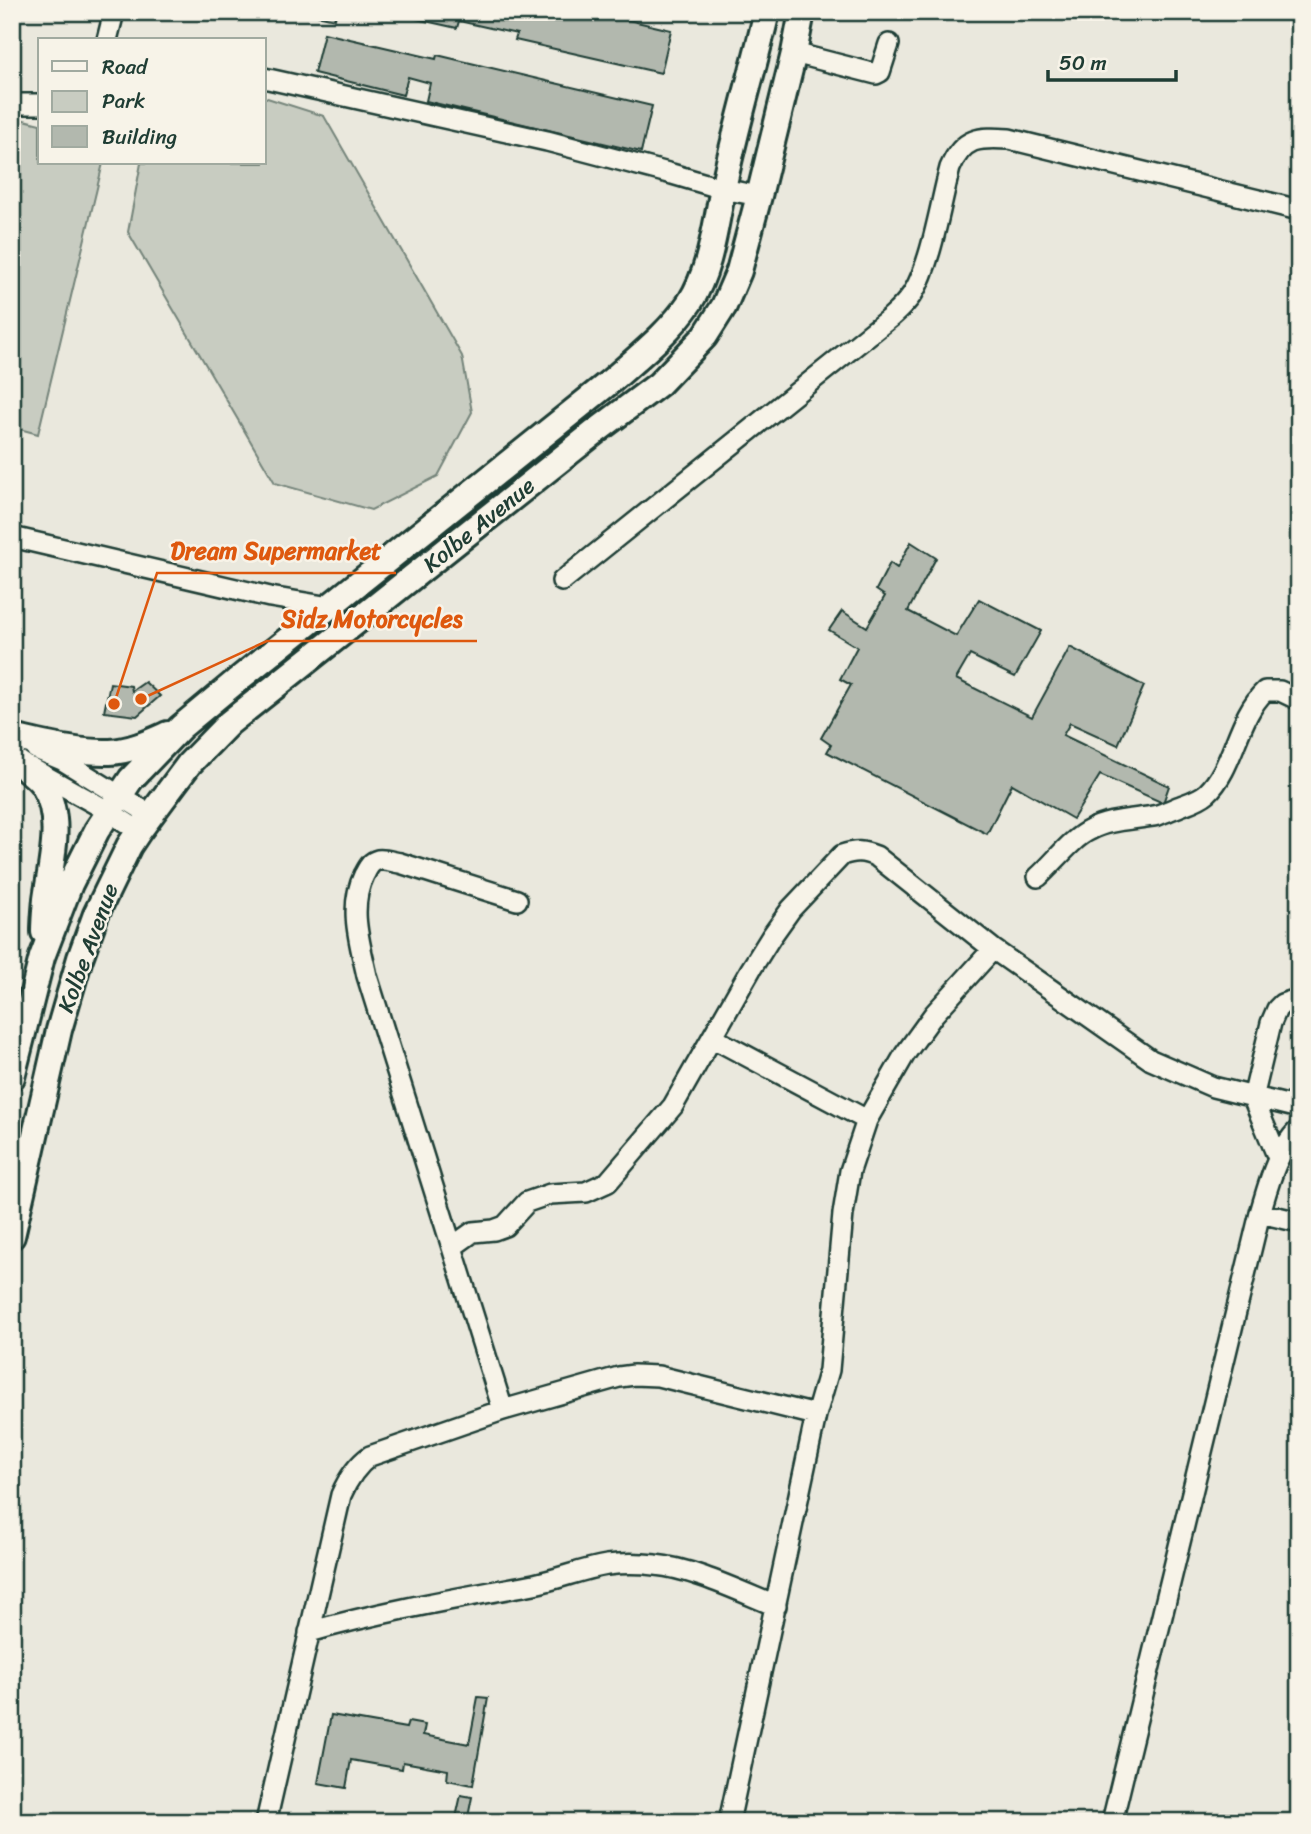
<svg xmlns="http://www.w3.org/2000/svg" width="1311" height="1834" viewBox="0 0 1311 1834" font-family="Sriracha,sans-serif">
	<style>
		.green { fill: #c8ccc1; stroke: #74847a; stroke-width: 2 }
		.building { fill: #b2b8ae; stroke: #1f3d34; stroke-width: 2 }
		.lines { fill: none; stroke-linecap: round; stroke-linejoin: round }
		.minor-casing { stroke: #1f3d34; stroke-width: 24 }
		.major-casing { stroke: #1f3d34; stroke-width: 30 }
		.minor { stroke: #f7f3e8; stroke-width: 19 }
		.major { stroke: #f7f3e8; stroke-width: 24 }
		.labels { text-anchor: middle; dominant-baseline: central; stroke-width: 5; stroke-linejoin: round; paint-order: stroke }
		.street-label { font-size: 23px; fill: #1f3d34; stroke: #f7f3e8 }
		.leader { fill: none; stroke: #de580e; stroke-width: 2.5 }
		.callout-dot { fill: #de580e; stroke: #f7f3e8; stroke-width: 2.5 }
		.callout-label { font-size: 24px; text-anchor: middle; font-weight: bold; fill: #de580e; stroke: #f7f3e8; stroke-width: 5; stroke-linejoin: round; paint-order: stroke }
	</style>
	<rect width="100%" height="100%" fill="#eae8dd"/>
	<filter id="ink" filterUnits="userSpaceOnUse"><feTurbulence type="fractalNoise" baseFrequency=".0143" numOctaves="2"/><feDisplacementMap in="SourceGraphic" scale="14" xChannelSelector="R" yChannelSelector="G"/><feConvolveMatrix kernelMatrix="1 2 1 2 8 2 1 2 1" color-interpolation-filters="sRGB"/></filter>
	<g filter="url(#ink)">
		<path class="green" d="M264 97 324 116 462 356 472 412 438 476 371 510 275 483 128 232 141 163H264Z
			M12 117 40 124V163H103L38 434 12 427Z"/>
		<path class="building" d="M303 12H336L335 19Z
			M385 12H594L671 30 661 73 515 40 517 34 459 21 457 28Z
			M324 33 436 59 437 55 652 106 641 152 426 101 430 83 408 77 403 95 314 73Z
			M911 542 936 558 908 611 956 636 979 599 1041 631 1015 677 970 655 956 679 1032 717 1070 647 1144 686 1118 745 1070 723 1063 735 1169 786 1163 803 1100 775 1073 819 1012 784 987 834 827 752 831 745 821 738 851 685 840 679 857 647 829 630 842 611 867 627 885 596 876 590 890 563 897 568Z
			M145 682 160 696 137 716 104 712 110 683 131 686 132 691Z
			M478 1697 488 1698 473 1785 447 1780 448 1770 403 1762 402 1769 351 1760 346 1788 318 1783 331 1715 406 1728 408 1722 425 1725 423 1735 469 1744Z
			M461 1795 472 1797 467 1822H455Z
			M314 1813 362 1822H312Z"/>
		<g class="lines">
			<g class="minor-casing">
				<path id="minor" d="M107 40 114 12
					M794 53 876 74 880 72 889 44
					M264 78 547 141 672 174 723 189 759 196
					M12 104H40
					M12 537 270 597 330 607
					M562 581 891 317C899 310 907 302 913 293 932 261 940 205 950 168 963 137 979 137 1009 139L1299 210
					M36 749 62 760 151 815
					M31 768 108 811 139 831
					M1038 877C1054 863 1071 839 1090 830 1110 819 1135 820 1158 815 1166 812 1175 808 1183 805 1191 802 1200 799 1207 793 1234 768 1237 717 1265 691H1280L1299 700
					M713 1038 867 1120
					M1278 1158 1253 1098 1271 1023 1277 1009 1282 1004 1291 1001 1299 1003
					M1260 1213 1299 1222
					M452 1247 473 1232 494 1230 505 1226 527 1202 550 1194 586 1192 608 1182 673 1106 751 969 771 937 791 909 842 855C856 850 863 851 876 856L993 949 1151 1060 1213 1087 1299 1108
					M503 1410 367 976C360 943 348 908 364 875 368 868 370 862 378 860 385 859 393 862 400 863L517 900
					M309 1632C383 1611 459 1598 534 1584 559 1579 582 1569 607 1565 622 1563 639 1563 655 1565 692 1568 741 1592 776 1606
					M266 1822 341 1495C348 1479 356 1466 370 1456L503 1410 619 1377 634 1375 658 1376 816 1415
					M729 1822 816 1415 829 1370 843 1214 850 1171 867 1120 905 1054 934 1014 993 949
					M1112 1822 1260 1213C1269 1183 1276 1152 1299 1129"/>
			</g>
			<g class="major-casing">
				<path id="major" d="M12 737C44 744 78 753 110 752 131 751 150 742 168 734
					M18 763C26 769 37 776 43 785 64 818 51 862 46 899 45 910 44 921 44 932
					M12 1077 42 957 70 884 97 830 131 779 181 727 240 678 611 381C638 357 670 332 690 302 711 269 715 226 723 189 735 130 753 71 767 12
					M12 1236 59 1030 80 958 96 914 129 846 139 831 189 764 229 723 595 432 659 384 705 336 724 306 739 271 759 196 794 53 802 12"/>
			</g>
			<use href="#minor" class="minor"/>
			<use href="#major" class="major"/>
		</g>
	</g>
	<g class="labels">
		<g class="street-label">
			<text transform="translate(479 525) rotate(-39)">Kolbe Avenue</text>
			<text transform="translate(88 948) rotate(-70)">Kolbe Avenue</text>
		</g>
	</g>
	<path class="leader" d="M114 704L157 573H396M141 699L267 641H477"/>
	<g class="callout-dot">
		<circle cx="114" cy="704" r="7"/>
		<circle cx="141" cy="699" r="7"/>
	</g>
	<g class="callout-label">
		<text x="276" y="559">Dream Supermarket</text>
		<text x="372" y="627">Sidz Motorcycles</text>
	</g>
	<rect width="1311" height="1834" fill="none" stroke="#f7f3e8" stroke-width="42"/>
	<rect x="21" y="21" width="1269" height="1792" fill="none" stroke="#1f3d34" stroke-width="2.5" filter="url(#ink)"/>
	<rect x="38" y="38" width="228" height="126" fill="#f7f3e8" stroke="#a1aaa0" stroke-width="2"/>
	<rect x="52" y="61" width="35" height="10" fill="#f7f3e8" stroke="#a1aaa0" stroke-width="2"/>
	<text x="102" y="74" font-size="21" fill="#1f3d34">Road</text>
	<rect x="52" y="91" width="35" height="21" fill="#c8ccc1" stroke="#a1aaa0" stroke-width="2"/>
	<text x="102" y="108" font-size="21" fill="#1f3d34">Park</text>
	<rect x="52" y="126" width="35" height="21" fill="#b2b8ae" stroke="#a1aaa0" stroke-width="2"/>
	<text x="102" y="144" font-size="21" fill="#1f3d34">Building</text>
	<path d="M1048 70v10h128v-10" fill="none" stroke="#1f3d34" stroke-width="3.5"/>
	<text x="1059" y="70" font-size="21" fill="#1f3d34" stroke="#f7f3e8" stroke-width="5" paint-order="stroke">50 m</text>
</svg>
